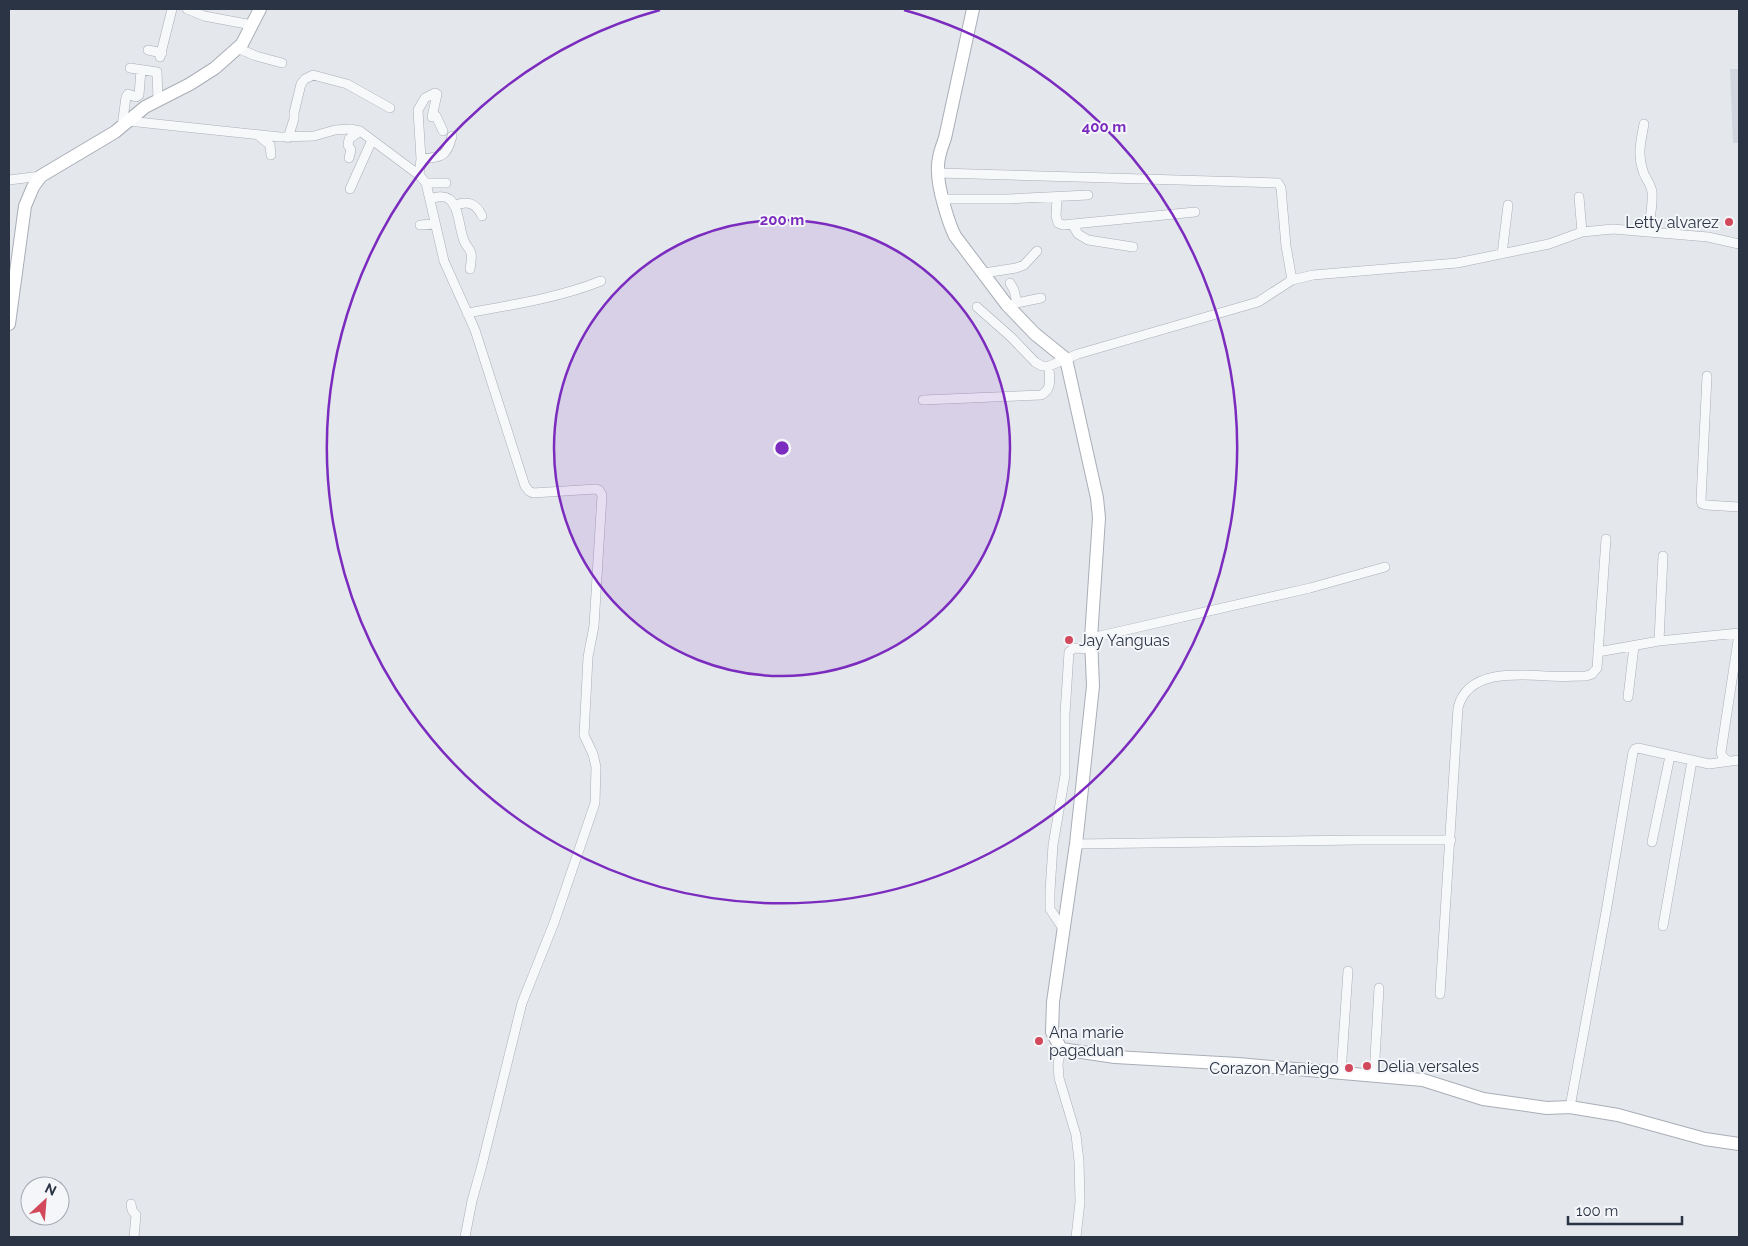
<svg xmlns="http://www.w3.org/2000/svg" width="1748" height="1246" viewBox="0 0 1748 1246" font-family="Raleway,sans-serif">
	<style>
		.built { fill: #d2d6de }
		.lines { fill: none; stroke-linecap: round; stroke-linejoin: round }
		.street-casing { stroke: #a9aeb7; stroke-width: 10 }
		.secondary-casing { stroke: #a9aeb7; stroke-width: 14 }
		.street { stroke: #f7f8fa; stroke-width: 9 }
		.secondary { stroke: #fff; stroke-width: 12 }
		.ring { fill: none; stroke: #7b2cbf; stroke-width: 2.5 }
		.poi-dot { fill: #d1495b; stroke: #f4f6f9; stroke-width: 2 }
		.labels { text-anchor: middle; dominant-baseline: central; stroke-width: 4; stroke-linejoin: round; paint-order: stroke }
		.poi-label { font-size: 16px; fill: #2b3445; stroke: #f4f6f9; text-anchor: start }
		.centre { fill: #7b2cbf; stroke: #f4f6f9; stroke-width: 2.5 }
		.ring-label { font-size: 15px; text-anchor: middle; font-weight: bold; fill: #7b2cbf; stroke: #f4f6f9; stroke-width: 4; stroke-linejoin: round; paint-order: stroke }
	</style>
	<rect width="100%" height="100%" fill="#e4e7ec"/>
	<path class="built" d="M1730 69H1739V143H1733Z"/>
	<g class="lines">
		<g class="street-casing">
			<path id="street" d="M187 9 204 16 252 25
				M237 48 256 56 282 63
				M148 50 162 53
				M160 57 172 9
				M130 68 157 72 158 99
				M436 116 443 131
				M128 121 280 137 314 136 335 130 350 129 360 131 419 175 426 183 444 261 475 330 525 486 529 491 533 493 596 489 599 490 602 495 594 626 588 657 584 735 593 754 596 767 595 803 554 923 522 1003 482 1165 472 1201 465 1237
				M1644 124C1641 141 1637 154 1643 171 1645 178 1651 184 1652 192 1653 205 1650 219 1648 232
				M122 126 126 97 128 94 136 97 139 95 141 70
				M259 136 270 145 271 155
				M288 138 294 119V113L301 84 305 79 313 75 347 84 390 108
				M349 158 351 150 348 145 349 139 360 131
				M421 159C442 157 447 157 452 136
				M938 173 1278 183 1281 188 1286 246 1292 280
				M419 175 421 159 418 110 425 98 435 93 437 94 432 117
				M9 180 41 176
				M426 183H446
				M350 189 372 140
				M1057 197 1056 216 1058 223 1063 225 1195 212
				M1579 197 1582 232
				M430 199C436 197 443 195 449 199 460 207 459 232 465 243 467 247 470 249 471 253 472 258 471 263 470 269
				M943 199H1008L1088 195
				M454 206C467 200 476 203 482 216
				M1072 224 1078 234 1088 240 1133 247
				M420 225 435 224
				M1502 254 1508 205
				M984 273 1016 268 1024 265 1037 251
				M1010 283 1014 290 1017 303
				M1007 305 1041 298
				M977 307 1011 337 1035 362 1042 366H1049L1078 354 1258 302 1292 280 1313 275 1457 263 1549 244 1582 232 1613 229 1708 237 1739 244
				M467 313C512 305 558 298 601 281
				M1707 376 1701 500 1702 504 1706 505 1739 507
				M923 400 1041 395C1053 389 1049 378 1049 366
				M1091 638 1310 588 1385 567
				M1659 641 1663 556
				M1598 652 1659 641 1739 633
				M1628 697 1634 646
				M1729 762 1722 756 1721 752 1739 634
				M1652 842 1670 756
				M1076 844 1358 840H1451
				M1663 926 1692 761
				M1064 930 1050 909V891L1053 845 1065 775V714L1069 652 1074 648 1092 649
				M1440 994 1458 708C1467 670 1516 674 1547 676 1560 677 1573 676 1586 676L1592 674 1597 668 1606 539
				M1061 1049 1058 1064 1059 1078 1076 1135 1079 1161 1080 1202 1076 1237
				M1341 1073 1348 971
				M1374 1076 1379 988
				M1570 1107 1606 912 1633 752 1635 749 1638 748 1709 764 1739 760
				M131 1204 132 1210 136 1215 134 1237"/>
		</g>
		<g class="secondary-casing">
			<path id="secondary" d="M973 9 945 138C941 149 937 160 938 172 938 188 948 222 955 236L1007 305 1035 334 1066 359 1097 498 1099 518 1091 638 1093 686 1076 844 1053 1002 1052 1032 1061 1049 1115 1057 1238 1064 1423 1080 1483 1099 1547 1108 1570 1107 1618 1115 1705 1139 1739 1144
				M9 324 25 206 33 187 41 176 115 132 145 107 190 84 215 68 242 44 260 9"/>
		</g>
		<use href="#street" class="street"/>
		<use href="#secondary" class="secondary"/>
	</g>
	<circle cx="782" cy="448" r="228" fill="#7b2cbf" fill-opacity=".12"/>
	<g class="ring">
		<circle cx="782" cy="448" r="228"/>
		<path d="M904 10A455 455 0 1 1 660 10"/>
	</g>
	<g class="poi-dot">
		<circle cx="1729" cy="222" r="5"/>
		<circle cx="1069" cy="640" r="5"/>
		<circle cx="1039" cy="1041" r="5"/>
		<circle cx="1367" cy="1066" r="5"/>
		<circle cx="1349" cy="1068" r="5"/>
	</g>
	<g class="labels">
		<g class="poi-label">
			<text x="1719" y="222" text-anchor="end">Letty alvarez</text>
			<text x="1079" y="640">Jay Yanguas</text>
			<text x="1049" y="1032">Ana marie<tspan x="1049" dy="18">pagaduan</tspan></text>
			<text x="1377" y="1066">Delia versales</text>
			<text x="1339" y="1068" text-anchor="end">Corazon Maniego</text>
		</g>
	</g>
	<circle cx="782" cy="448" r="8" class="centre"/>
	<g class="ring-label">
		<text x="1104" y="132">400 m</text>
		<text x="782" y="225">200 m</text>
	</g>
	<rect width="1748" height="1246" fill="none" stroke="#2b3445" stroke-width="20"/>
	<g transform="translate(45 1201) rotate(26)"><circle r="24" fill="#f4f6f9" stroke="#a4a8b1"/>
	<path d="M0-4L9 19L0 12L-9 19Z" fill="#d1495b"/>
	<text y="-8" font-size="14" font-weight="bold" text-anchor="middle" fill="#2b3445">N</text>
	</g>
	<path d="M1568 1216v8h114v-8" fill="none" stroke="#2b3445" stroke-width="2.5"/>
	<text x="1576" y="1216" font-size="15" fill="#2b3445" stroke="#f4f6f9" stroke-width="4" paint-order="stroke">100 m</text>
</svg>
